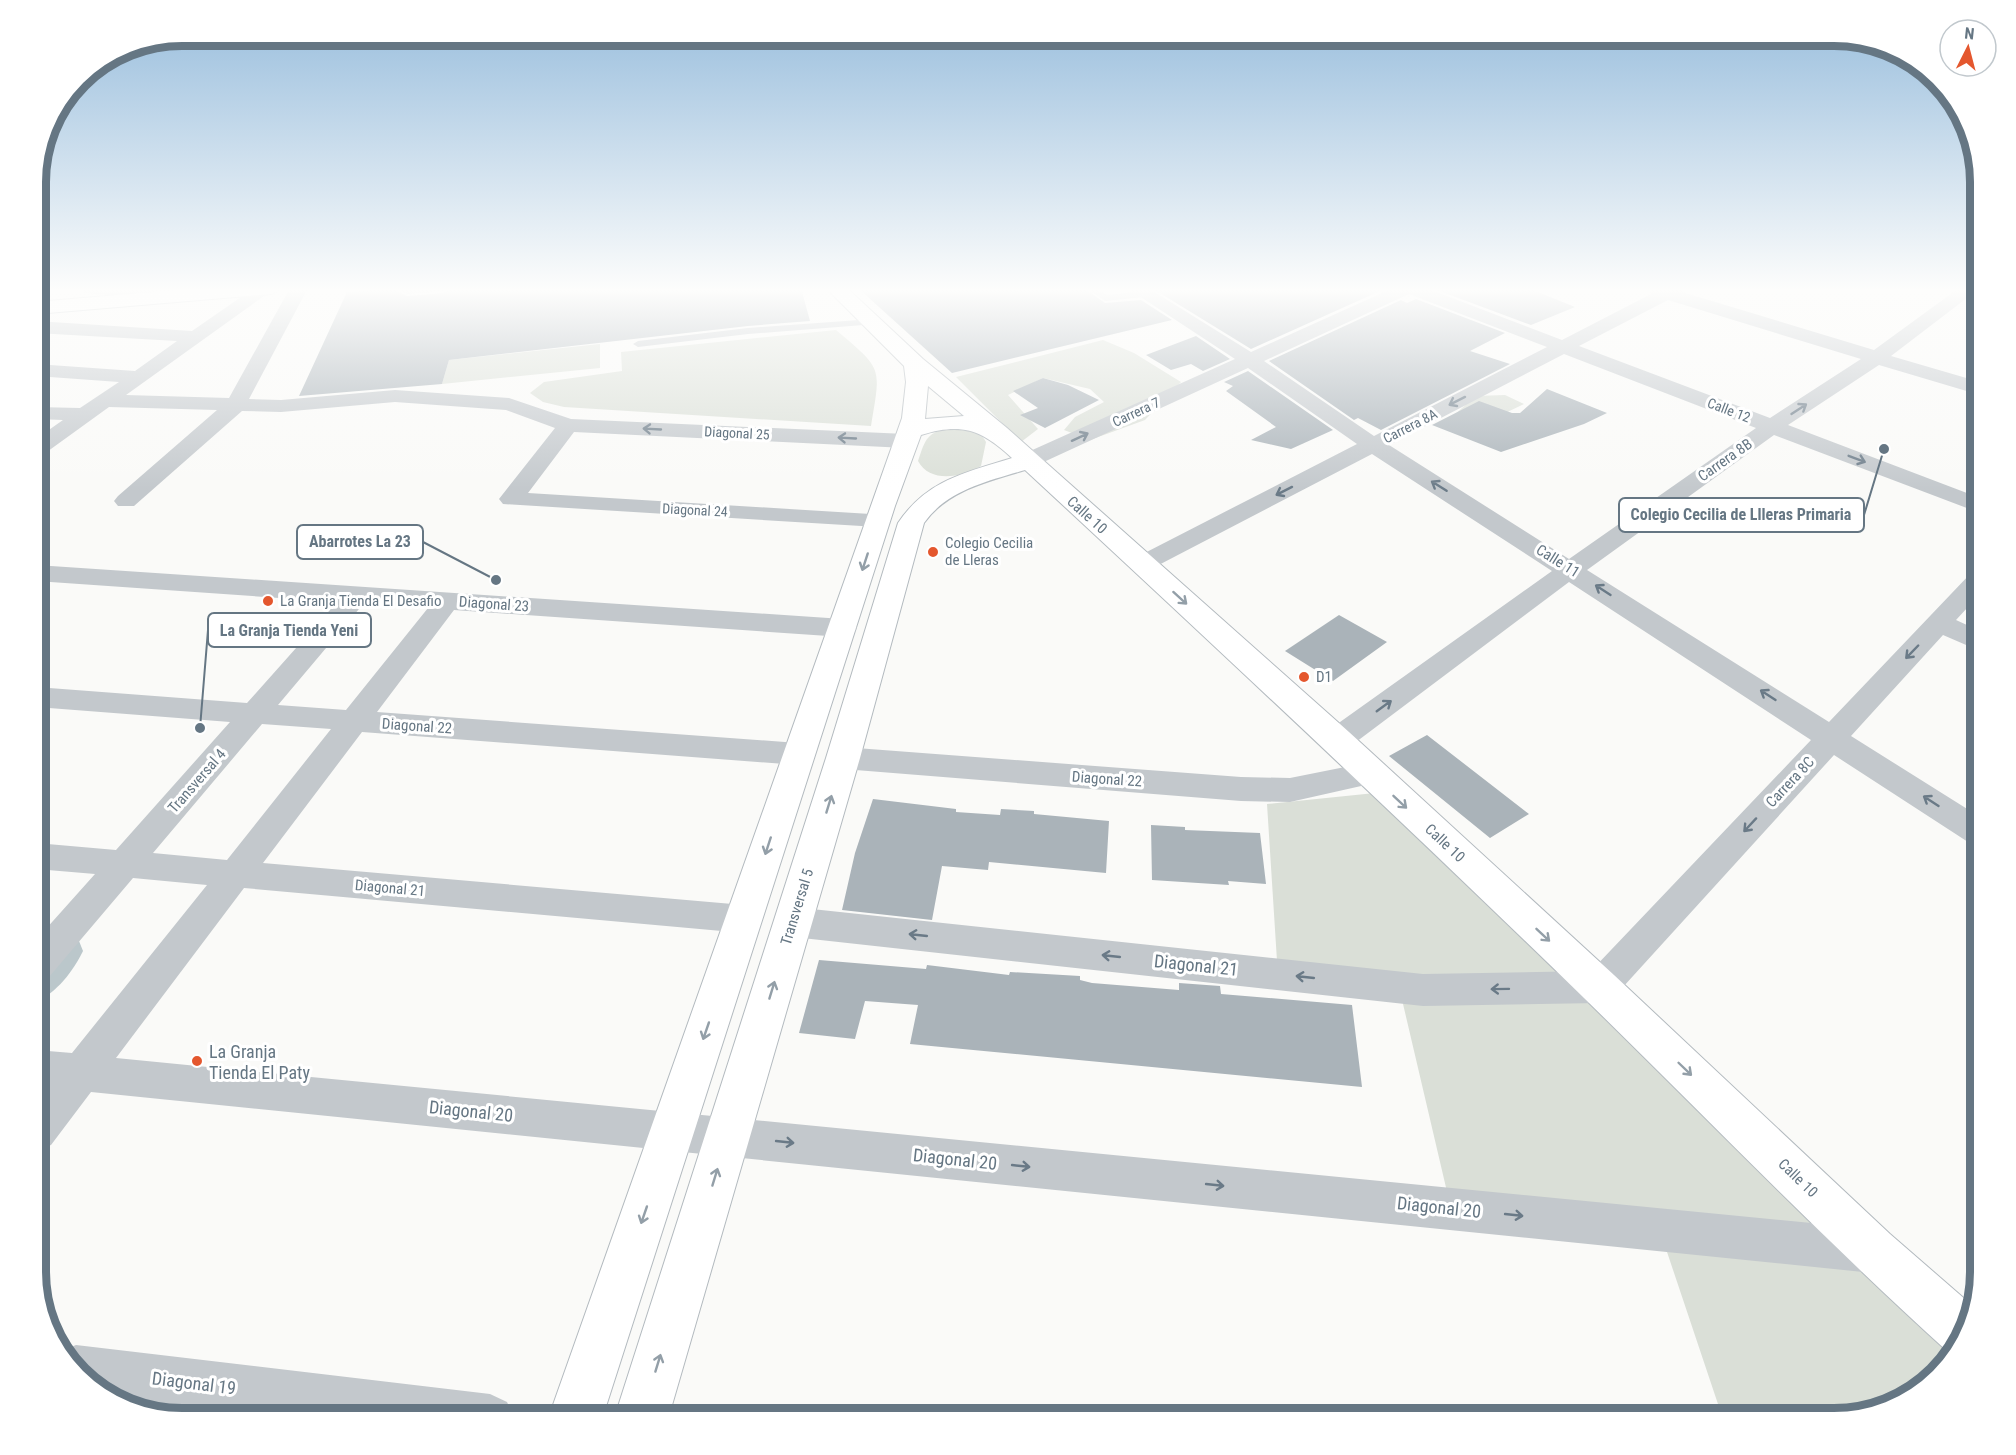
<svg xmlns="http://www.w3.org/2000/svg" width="2016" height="1455" viewBox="0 0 2016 1455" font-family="'Roboto Condensed',sans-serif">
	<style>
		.green { fill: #dadfd7 }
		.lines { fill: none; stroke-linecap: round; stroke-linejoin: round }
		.canal { fill: #bbc7cb; fill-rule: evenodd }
		.building { fill: #aab3b9 }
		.secondary-casing { stroke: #b3babf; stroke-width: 2 }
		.lane { fill: #c3c8cc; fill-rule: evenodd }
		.street { fill: #c3c8cc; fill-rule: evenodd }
		.secondary { fill: #fff; fill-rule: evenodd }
		.oneway { stroke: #6a7a87 }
		.oneway2 { stroke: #939fa8 }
		.poi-dot { fill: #e4572e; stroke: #fff; stroke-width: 2 }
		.labels { text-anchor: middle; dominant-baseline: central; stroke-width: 6; stroke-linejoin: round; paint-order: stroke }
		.far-street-label { font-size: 14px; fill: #657683; stroke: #fff }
		.street-label { font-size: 15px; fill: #657683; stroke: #fff }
		.poi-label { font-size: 15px; fill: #657683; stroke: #fff; text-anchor: start }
		.near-street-label { font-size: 18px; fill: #657683; stroke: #fff }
		.near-poi-label { font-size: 18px; fill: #657683; stroke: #fff; text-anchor: start }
		.rim { fill: none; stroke: #657683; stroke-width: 8 }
		.leader { fill: none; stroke: #657683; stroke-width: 2 }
		.callout-dot { fill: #657683; stroke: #fff; stroke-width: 2 }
		.callout { fill: #fff; stroke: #657683; stroke-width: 2 }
		.callout-label { font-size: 16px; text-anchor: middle; font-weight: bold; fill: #657683 }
	</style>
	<rect width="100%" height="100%" fill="#fafaf8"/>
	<path class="green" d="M836 330C883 370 881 366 871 426L564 407 543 402 530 393 544 382 622 371 621 352Z
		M1103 340 1134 353 1181 382 1145 420 1090 440 1064 430 1075 417 1104 402 1090 389 1043 378 1008 395 1038 429 1021 442 956 377Z
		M600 344V368L442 384 449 360Z
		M1505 395 1524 404 1470 430 1448 421 1475 396Z
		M952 427C966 429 979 428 986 442L981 466C963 477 930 484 918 461 926 438 926 433 952 427Z
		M1375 793 1832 1230 1448 1196 1396 974 1277 961 1267 804Z
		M1662 1237 1872 1257 1962 1339 1950 1361 1898 1404 1833 1419H1723Z"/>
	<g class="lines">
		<path class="canal" d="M67 937 79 941 83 951C74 970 56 994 36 1001V963L55 941Z"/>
	</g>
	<path class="building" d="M460 288H801L810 321 748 326 449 360 442 384 299 396 347 292 393 289 407 296 444 293 450 289Z
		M858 288H1084L1105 303 1141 300 1172 320 952 373Z
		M1160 288H1372L1380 291 1251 349 1155 290Z
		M1442 288H1528L1575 307 1531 325 1437 290Z
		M1416 299 1505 333 1470 351 1510 364 1381 430 1358 418 1354 420 1269 361 1401 300 1407 303Z
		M1196 336 1230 359 1203 371 1191 364 1171 370 1146 355Z
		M1248 371 1333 430 1291 449 1251 440 1276 427 1226 391 1233 386 1224 382Z
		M1043 378 1068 385 1099 400 1045 428 1020 415 1038 408 1013 391Z
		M1547 389 1607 413 1584 424 1501 452 1432 425 1479 401 1512 413H1520Z
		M1339 615 1387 642 1333 681 1285 651Z
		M1427 735 1529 814 1490 838 1389 756Z
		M873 799 956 809V812L1000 815 1001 809 1034 811V814L1109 821 1106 873 989 862 988 870 942 866 932 920 842 910 855 853Z
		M1151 825 1185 827V830L1260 833 1266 884 1228 881 1229 885 1152 880Z
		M819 960 926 969 927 965 1009 975 1010 972 1080 976V980L1092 983 1179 990V983L1220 986 1221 994 1352 1005 1362 1087 910 1044 918 1005 865 1001 855 1039 799 1033Z"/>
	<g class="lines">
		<g class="secondary-casing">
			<path id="secondary" d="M201 288H282L272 294 36 314V302Z
				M826 288H847L923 359 1007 428 1349 732 1614 975 1890 1234 1974 1307 1972 1319 1954 1354 1947 1351C1822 1238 1705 1116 1584 998 1400 819 1213 644 1025 470 989 481 947 490 924 523L860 758 668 1419H614L826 758 898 523C927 480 964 473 1012 458 982 430 962 422 921 435L895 506 602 1419H548L902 418 906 382 904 366ZM928 386 964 416 925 419Z"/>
		</g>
		<path class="lane" d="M395 288H448L444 291 407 294Z
			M1086 288H1096L1107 295 1145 291 1149 294 1145 297 1105 301Z
			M873 319 878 322 876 324 748 334 638 347 633 344 638 341 748 328Z"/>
		<path class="street" d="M76 288C95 288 174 283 183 296L174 301 85 293Z
			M254 288H275L126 395 229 398 290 288H308L249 399 281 400 395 390 509 398 571 419 906 434 914 436 917 441 914 446 906 448 574 432 528 493 887 515 890 520 887 525 878 527 503 504 499 499 555 428 506 410 395 402 281 412 242 411 134 506H118L114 501 118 496 217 410 109 407 44 454 36 456V439L63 420 36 419V407L80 408 119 382 36 376V364L135 371 177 341 36 333V321L192 331Z
			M1127 288H1148L1251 352 1393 288H1426L1562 340 1651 294 1647 288H1686L1682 292 1874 350 1959 288H1980L1891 356 1980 382V395L1879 365 1788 425 1980 498V513L1774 435 1587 570 1829 722 1971 573 1980 570V594L1956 620 1980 631V651L1943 635 1851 736 1980 817V846L1968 842 1834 755 1613 998 1600 1003 1423 1006 793 937 780 932 775 922 780 912 793 907 1423 974 1591 971 1811 740 1569 582 1348 748 1337 751 1326 748 1322 740 1326 732 1552 571 1372 454 1151 569 1142 572 1133 569 1129 564 1133 559 1357 444 1248 368 1035 466H1019L1016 461 1019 456 1235 359ZM1409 294 1547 347 1374 436 1264 361ZM1668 300 1861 359 1770 418 1579 346ZM1564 354 1756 428 1569 559 1389 445Z
			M36 565 843 619 853 622 857 628 853 634 843 637 454 610 377 712 798 743 809 746 813 754 809 762 798 765 362 732 263 863 744 905 756 909 762 919 756 929 744 933 244 888 116 1058 1873 1229 1889 1235 1895 1251 1889 1267 1873 1273 91 1092 51 1145 36 1151V1098L45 1087 36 1086V1050L72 1053 207 885 133 878 49 977 36 981V940L95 874 36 869V843L116 850 230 722 36 707V687L247 703 337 602 36 581ZM364 603 428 608 346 710 278 705ZM262 724 331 729 227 860 153 853Z
			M843 747 1241 777 1290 778 1370 762 1381 765 1386 773 1381 781 1370 784 1290 802 1241 801 843 769 832 766 828 758 832 750Z
			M76 1345 490 1394 507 1402 515 1419H289L109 1397 94 1389 61 1351Z"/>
		<use href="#secondary" class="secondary"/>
	</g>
	<defs><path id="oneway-shaft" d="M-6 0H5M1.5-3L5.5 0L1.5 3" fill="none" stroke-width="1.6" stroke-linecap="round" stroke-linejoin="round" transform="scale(1.5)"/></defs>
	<g class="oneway">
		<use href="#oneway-shaft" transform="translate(1457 401) rotate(153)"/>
		<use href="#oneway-shaft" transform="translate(1799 409) rotate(-33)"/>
		<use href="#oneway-shaft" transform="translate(652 429) rotate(-177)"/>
		<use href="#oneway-shaft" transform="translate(1080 437) rotate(-25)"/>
		<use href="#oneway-shaft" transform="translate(847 438) rotate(-177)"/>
		<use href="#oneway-shaft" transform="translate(1857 459) rotate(21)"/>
		<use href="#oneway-shaft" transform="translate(1439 486) rotate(-148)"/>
		<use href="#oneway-shaft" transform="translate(1284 491) rotate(153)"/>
		<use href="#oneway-shaft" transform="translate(1603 590) rotate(-147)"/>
		<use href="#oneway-shaft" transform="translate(1912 652) rotate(134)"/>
		<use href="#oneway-shaft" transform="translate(1768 695) rotate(-147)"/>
		<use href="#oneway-shaft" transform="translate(1384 706) rotate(-36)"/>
		<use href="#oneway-shaft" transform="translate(1931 801) rotate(-147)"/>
		<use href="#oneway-shaft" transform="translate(1750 825) rotate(133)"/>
		<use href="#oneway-shaft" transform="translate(918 935) rotate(-174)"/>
		<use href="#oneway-shaft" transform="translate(1111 956) rotate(-174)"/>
		<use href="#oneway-shaft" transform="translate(1305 977) rotate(-174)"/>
		<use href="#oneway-shaft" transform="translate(1500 989) rotate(179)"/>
		<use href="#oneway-shaft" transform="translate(785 1142) rotate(6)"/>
		<use href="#oneway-shaft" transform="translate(1021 1166) rotate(6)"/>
		<use href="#oneway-shaft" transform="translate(1215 1185) rotate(6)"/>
		<use href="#oneway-shaft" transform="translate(1514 1215) rotate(6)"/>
	</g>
	<g class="oneway2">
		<use href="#oneway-shaft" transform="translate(865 562) rotate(108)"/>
		<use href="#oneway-shaft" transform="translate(1180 598) rotate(42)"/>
		<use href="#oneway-shaft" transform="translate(1400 802) rotate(43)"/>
		<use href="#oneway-shaft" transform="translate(829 804) rotate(-73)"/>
		<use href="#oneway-shaft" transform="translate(768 846) rotate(108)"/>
		<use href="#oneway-shaft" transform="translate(1543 935) rotate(43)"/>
		<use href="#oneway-shaft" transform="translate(772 990) rotate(-73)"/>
		<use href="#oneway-shaft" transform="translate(706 1031) rotate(109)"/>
		<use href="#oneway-shaft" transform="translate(1685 1069) rotate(44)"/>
		<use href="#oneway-shaft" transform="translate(715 1177) rotate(-73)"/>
		<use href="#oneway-shaft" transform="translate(644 1215) rotate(109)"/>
		<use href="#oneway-shaft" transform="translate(658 1363) rotate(-73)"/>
	</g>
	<linearGradient id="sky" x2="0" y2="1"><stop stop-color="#96bcdc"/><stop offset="0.59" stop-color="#fdfdfc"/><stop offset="1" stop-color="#fdfdfc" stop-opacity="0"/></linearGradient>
	<rect width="2016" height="492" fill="url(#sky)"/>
	<g class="poi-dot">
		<circle cx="933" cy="552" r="6"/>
		<circle cx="268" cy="601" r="6"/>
		<circle cx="1304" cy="677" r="6"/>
		<circle cx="197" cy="1061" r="6"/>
	</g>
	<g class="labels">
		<g class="far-street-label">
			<text transform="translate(1729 410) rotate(21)">Calle 12</text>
			<text transform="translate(1136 412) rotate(-25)">Carrera 7</text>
			<text transform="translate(1410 426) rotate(-27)">Carrera 8A</text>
			<text transform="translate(737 433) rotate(3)">Diagonal 25</text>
			<text transform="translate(695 510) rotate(3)">Diagonal 24</text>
		</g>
		<g class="street-label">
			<text transform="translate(1725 460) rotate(-35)">Carrera 8B</text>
			<text transform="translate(1087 515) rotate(42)">Calle 10</text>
			<text transform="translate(1558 561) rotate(32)">Calle 11</text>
			<text transform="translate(494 604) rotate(4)">Diagonal 23</text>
			<text transform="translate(417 726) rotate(4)">Diagonal 22</text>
			<text transform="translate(1107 779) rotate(4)">Diagonal 22</text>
			<text transform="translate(197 781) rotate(-49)">Transversal 4</text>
			<text transform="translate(1790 782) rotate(-47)">Carrera 8C</text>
			<text transform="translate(1445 843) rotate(43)">Calle 10</text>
			<text transform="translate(390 888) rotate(5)">Diagonal 21</text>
			<text transform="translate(797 907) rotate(-73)">Transversal 5</text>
			<text transform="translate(1798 1178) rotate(44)">Calle 10</text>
		</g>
		<g class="poi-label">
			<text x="945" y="543">Colegio Cecilia<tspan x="945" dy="17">de Lleras</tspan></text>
			<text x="280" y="601">La Granja Tienda El Desafio</text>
			<text x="1316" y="677">D1</text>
		</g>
		<g class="near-street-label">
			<text transform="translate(1196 965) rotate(6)">Diagonal 21</text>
			<text transform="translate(471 1111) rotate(6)">Diagonal 20</text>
			<text transform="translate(955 1159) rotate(6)">Diagonal 20</text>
			<text transform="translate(1439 1207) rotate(6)">Diagonal 20</text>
			<text transform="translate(194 1383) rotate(7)">Diagonal 19</text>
		</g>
		<g class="near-poi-label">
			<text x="209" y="1051">La Granja<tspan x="209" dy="21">Tienda El Paty</tspan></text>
		</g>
	</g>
	<path d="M0 0H2016V1455H0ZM182 46H1834A136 136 0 0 1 1970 182V1272A136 136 0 0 1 1834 1408H182A136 136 0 0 1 46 1272V182A136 136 0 0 1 182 46Z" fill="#fff" fill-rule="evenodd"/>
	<path class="rim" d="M182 46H1834A136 136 0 0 1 1970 182V1272A136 136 0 0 1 1834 1408H182A136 136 0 0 1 46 1272V182A136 136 0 0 1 182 46Z"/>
	<path class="leader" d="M1884 449L1864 515M496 580L423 542M200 728L208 630"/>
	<g class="callout-dot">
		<circle cx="1884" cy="449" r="6"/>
		<circle cx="496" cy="580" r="6"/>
		<circle cx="200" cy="728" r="6"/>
	</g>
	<g class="callout">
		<rect x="1619" y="498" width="245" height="34" rx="6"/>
		<rect x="297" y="525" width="126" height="34" rx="6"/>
		<rect x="208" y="613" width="163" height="34" rx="6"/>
	</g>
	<g class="callout-label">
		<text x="1741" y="520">Colegio Cecilia de Llleras Primaria</text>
		<text x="360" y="547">Abarrotes La 23</text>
		<text x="289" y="636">La Granja Tienda Yeni</text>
	</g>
	<g transform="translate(1968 48) rotate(6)"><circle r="28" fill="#ffffff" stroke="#c1c8cd" stroke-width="1.5"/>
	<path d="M0-4.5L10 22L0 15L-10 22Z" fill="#e4572e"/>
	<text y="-9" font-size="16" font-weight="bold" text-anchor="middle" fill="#657683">N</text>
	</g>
</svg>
